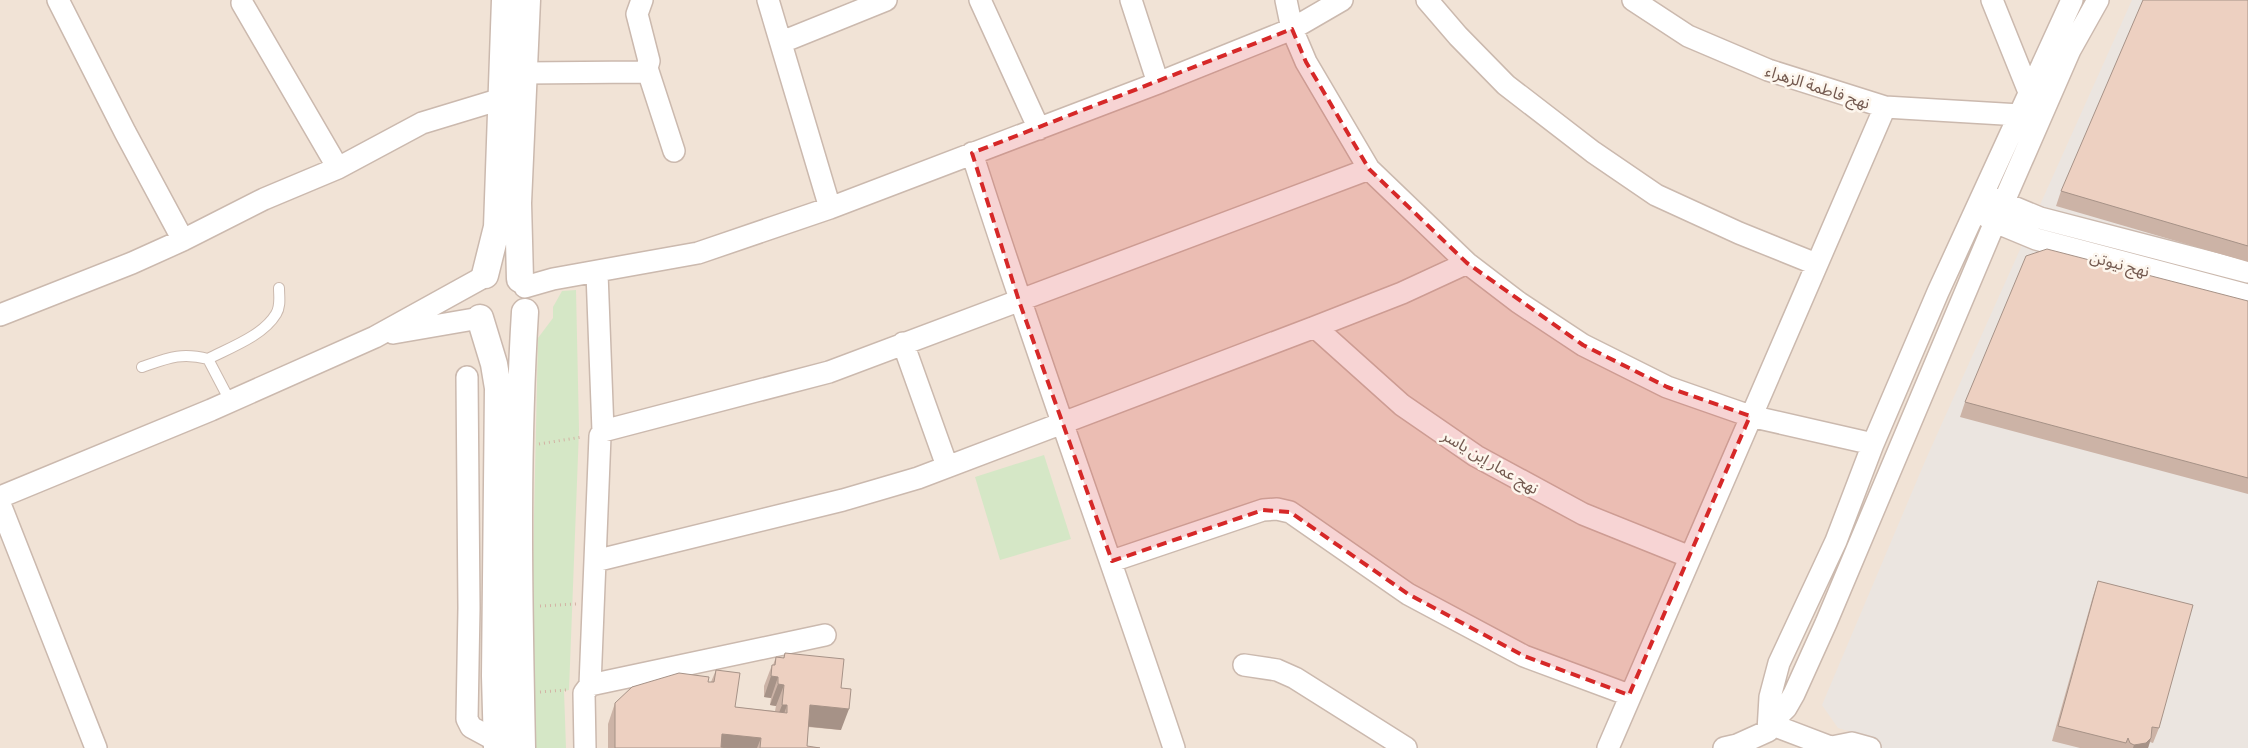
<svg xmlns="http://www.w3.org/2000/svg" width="2248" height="748" viewBox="0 0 2248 748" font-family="'Exo 2','Noto Sans Arabic',sans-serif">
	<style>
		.residential { fill: #f1e3d6 }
		.industrial { fill: #ebe5e0 }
		.green { fill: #d5e7c6 }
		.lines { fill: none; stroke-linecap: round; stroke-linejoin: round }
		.service-casing { stroke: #cbb9ae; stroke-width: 12 }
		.minor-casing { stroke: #cbb9ae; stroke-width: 24 }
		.tertiary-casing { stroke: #cbb9ae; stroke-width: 29 }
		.path { stroke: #d2b3a4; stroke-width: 3; stroke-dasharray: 1 4; stroke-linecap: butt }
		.service { stroke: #fff; stroke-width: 10 }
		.minor { stroke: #fff; stroke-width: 21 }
		.tertiary { stroke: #fff; stroke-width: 26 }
		.wall { fill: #ccb3a6 }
		.shaded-wall { fill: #a69287 }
		.building { fill: #edd0c1; stroke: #a69287 }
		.marked { fill: #d62828; fill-opacity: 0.2; stroke: #d62828; stroke-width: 4; stroke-dasharray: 10 6; stroke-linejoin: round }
		.labels { text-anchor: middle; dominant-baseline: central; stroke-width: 5; stroke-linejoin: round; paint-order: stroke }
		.street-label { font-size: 16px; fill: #72584e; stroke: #fdf6ed }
	</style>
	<rect width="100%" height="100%" fill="#faf2e7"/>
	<path class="residential" d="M0 0H2248V748H0Z"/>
	<path class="industrial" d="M2132 0H2248V748H1850L1856 733 1838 728 1822 705 1926 459Z"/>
	<path class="green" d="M576 290 579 430 569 690 564 691 566 748H534L532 606 538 338 553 318V307L562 291Z
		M1044 455 1071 539 1000 560 975 477Z"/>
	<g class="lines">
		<g class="service-casing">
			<path id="service" d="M208 359C229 348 263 336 276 314 281 306 279 297 279 288
				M142 367C168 358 181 352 208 359L230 401"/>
		</g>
		<g class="minor-casing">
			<path id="minor" d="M58 0 125 132 183 240
				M768 0 830 208
				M980 0 1039 129
				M1131 0 1158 83
				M1286 0 1292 29 1306 62 1369 169 1467 263 1518 302 1583 345 1667 387 1750 416 1873 444
				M1427 0 1458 36 1506 85 1593 152 1656 195 1739 233 1816 264
				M1633 0 1688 36 1768 70 1885 107 2020 115
				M1992 0 2029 92
				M242 3 338 168
				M782 42 886 0
				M647 68 674 151
				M524 73 642 72 647 68 649 61 637 14 642 0
				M972 153C1035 352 1108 549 1174 748
				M1992 198 2040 218 2248 272
				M1984 215 1995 222 2036 239 2248 295
				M525 287 553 279 698 253 830 208 1158 83 1292 29 1342 0
				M0 315 132 263 183 240 264 199 338 168 422 123 501 99
				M1315 327 1402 405 1476 456 1583 514 1690 557
				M393 333 480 318
				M903 343 947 466
				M467 377 469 608 467 719 471 727 497 741
				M603 431 829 372 1369 169
				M0 497 211 410 375 337 480 279
				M0 504 96 748
				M595 561 843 500 918 478 1315 327 1402 293 1467 263
				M1112 561 1263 510 1277 509 1290 512 1408 594 1524 656 1629 695
				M1244 665 1277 670 1295 678 1406 748
				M590 685 825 635
				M1770 724 1786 708 1794 694 1826 623 1995 222 2070 50 2098 0
				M1770 724 1833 748
				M1832 747 1852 743 1870 748
				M585 748 584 693 590 685 600 436 603 431 597 273
				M1608 748 1885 107
				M1724 748 1737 745 1768 731 1770 697 1779 663 1836 541 1873 444 1938 292 2072 0"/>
		</g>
		<g class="tertiary-casing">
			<path id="tertiary" d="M485 275 497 227 505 0
				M520 279 518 203 527 0
				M480 318 494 364 498 388 495 676 497 748
				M522 748C519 602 516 457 525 312"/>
		</g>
		<path class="path" d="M539 444 582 437
			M540 606 576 604
			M540 692 566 690"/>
		<use href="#service" class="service"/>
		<use href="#minor" class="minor"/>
		<use href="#tertiary" class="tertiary"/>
	</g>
	<path class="wall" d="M2248 0V262L2056 206 2061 191Z
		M2248 301V494L1960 417 1965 402Z
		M2098 581 2159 728 2153 743 2150 742 2148 748H2080L2052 741 2093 596Z
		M785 653 841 688V730L808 727 807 746 820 748H608V724L615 703 708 682H711L716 670 735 707 775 711 776 706 770 705 771 698 764 697V686L772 665H773L776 657 783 658Z"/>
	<path class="shaded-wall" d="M771 676 778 677 771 698 764 697Z
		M778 684 784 685 776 706 770 705Z
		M782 705H787L780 726H774Z
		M810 705 849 709 841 730 803 726Z
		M722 734 761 738 757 748H717Z
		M2151 738 2148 748H2133L2134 745Z"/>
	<path class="building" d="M2143 0H2248V246L2061 191Z
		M2047 249 2248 301V478L1965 402 2026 256Z
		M2098 581 2193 605 2159 728 2152 727 2151 738 2146 743 2134 745 2130 743 2128 738 2126 743 2058 726Z
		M785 653 844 659 841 688 851 689 849 709 810 705 807 746 820 748H760L761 738 722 734 721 747 727 748H615V703L632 687 679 673 709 677 708 682H714L716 670 740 673 735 707 787 713V705H782L784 685 778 684V677L771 676 772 665H775L776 657 784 658Z"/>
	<path class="marked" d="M1292 29 1306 62 1369 169 1467 263 1583 345 1667 387 1750 416 1629 695 1524 656 1408 594 1290 512 1263 510 1112 561 1019 301 972 153Z"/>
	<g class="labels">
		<g class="street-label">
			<text transform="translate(1818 86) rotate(18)">نهج فاطمة الزهراء</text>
			<text transform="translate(2120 263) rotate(15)">نهج نيوتن</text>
			<text transform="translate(1491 461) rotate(31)">نهج عمار إبن ياسر</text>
		</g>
	</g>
</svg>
